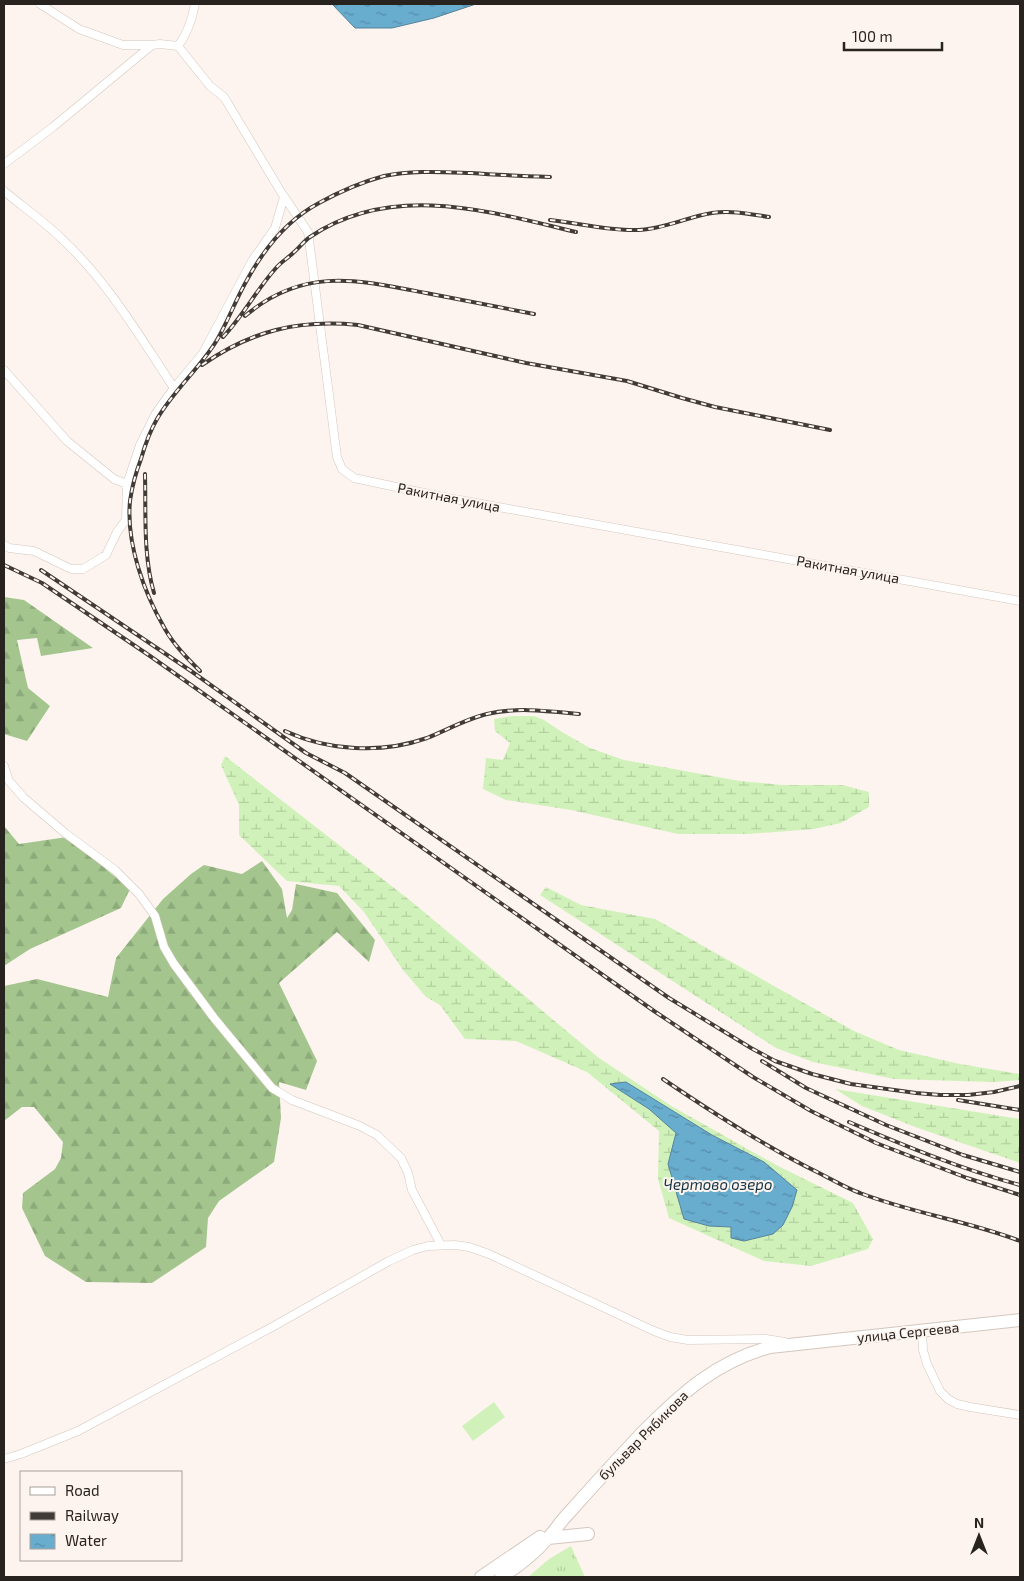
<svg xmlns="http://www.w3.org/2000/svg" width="1024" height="1581" viewBox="0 0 1024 1581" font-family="'Exo 2',sans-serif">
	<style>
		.grass { fill: #d0f2ba }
		.forest { fill: url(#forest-firs) }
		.wetland { fill: url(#wetland-marsh); fill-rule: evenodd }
		.park { fill: url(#park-tufts) }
		.water { fill: url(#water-ripples); stroke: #55839a }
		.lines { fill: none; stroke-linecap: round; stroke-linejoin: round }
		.minor-casing { stroke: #d4c6bd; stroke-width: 9 }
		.primary-casing { stroke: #d4c6bd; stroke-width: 14 }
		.minor { stroke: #fff; stroke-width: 8 }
		.primary { stroke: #fff; stroke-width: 12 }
		.rail-casing { stroke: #413b37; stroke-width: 4 }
		.rail { stroke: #fdf4ef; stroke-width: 2; stroke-dasharray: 5.5; stroke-linecap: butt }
		.labels { text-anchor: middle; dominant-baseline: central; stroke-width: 4; stroke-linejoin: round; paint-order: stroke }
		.street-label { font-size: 14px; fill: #28231f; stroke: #fdf4ef }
		.water-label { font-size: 15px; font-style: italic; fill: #153444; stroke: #fdf4ef }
	</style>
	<defs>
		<pattern id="forest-firs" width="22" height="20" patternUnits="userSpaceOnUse" patternTransform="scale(1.25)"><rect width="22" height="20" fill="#a4c68e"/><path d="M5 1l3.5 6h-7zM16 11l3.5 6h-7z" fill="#8daa7a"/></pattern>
		<pattern id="wetland-marsh" width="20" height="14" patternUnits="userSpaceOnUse" patternTransform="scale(1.25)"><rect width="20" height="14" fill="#d0f2ba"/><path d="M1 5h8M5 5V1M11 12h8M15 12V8" fill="none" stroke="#b3cf9f"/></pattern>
		<pattern id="park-tufts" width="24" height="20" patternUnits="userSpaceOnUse" patternTransform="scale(1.25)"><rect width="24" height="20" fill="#d0f2ba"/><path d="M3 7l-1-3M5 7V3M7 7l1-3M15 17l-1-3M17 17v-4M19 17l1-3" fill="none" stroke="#b3cf9f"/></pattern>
		<pattern id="water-ripples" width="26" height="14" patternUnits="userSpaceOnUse" patternTransform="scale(1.25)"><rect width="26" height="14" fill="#68acce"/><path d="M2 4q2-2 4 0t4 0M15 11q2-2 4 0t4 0" fill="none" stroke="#568ca7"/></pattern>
	</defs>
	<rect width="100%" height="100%" fill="#fdf4ef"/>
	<path class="grass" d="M494 1402 505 1417 473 1441 462 1426Z"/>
	<path class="forest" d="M4 597 24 600 93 648 41 656 37 638 17 640 28 688 50 706 27 741 4 734Z
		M4 826 19 844 67 837 130 889 121 908 30 949 4 966Z
		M262 861 282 889 287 918 292 910 296 884 337 893 375 940 369 962 337 932 279 983 317 1061 306 1090 279 1082 281 1118 274 1162 219 1201 208 1218 206 1247 152 1283 86 1282 45 1256 22 1208 23 1193 55 1169 61 1158 63 1142 34 1107H22L4 1121V986L37 979 108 997 116 958 163 899 191 874 204 865 242 874Z"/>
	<path class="wetland" d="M512 716H534L544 720 562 732 590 748 624 760 740 781 782 785H842L869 792V807L841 823 814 829 747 834H678L571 810 506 800 483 789 486 758 503 760 510 743 495 731 494 719Z
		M225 756 412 902 599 1058 673 1107 778 1166 853 1203 873 1239 868 1249 811 1266 764 1261 669 1218 658 1179 659 1131 587 1072 516 1041 465 1039 440 1005 426 997 403 970 364 912 339 886 287 881 239 835V805L221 765ZM611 1084 764 1162 797 1190 731 1227 709 1226 684 1219 668 1164 677 1133 649 1109Z
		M546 887 581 905 655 919 854 1031 899 1050 960 1064 1020 1074V1080L992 1082 894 1079 813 1062 776 1048 540 895Z
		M835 1089 1020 1119V1163L915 1127 862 1106Z"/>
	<path class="park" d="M571 1546 585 1577H528L549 1559Z"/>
	<path class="water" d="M332 4H476L434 18 392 28H355Z
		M626 1082 712 1135 764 1162 797 1190 792 1207 783 1225 773 1234 744 1241 731 1238V1227L709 1226 684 1219 668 1164 676 1133 649 1109 610 1084Z"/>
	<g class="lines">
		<g class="minor-casing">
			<path id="minor" d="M40 4 79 29 123 45H152
				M178 46 210 86 224 97 281 192 308 232 337 457 342 469 354 478 443 497 1020 601
				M178 46C188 33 192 20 195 4
				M4 164 53 127 152 45 160 44 178 46
				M4 191C23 207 45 222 63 240 108 282 140 337 174 388
				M4 370 67 441 114 479 127 484
				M4 545 9 548 34 551 71 569H83L106 555 117 532 126 520 127 484 140 445 156 413 174 388 203 353 252 261 275 228 284 197
				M4 766 9 781 24 798 65 833 115 870 139 894 155 916 164 947 174 964 214 1018 272 1088 292 1100 360 1126 377 1135 401 1158 408 1173 412 1190 441 1245
				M922 1331 923 1350 927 1364 940 1391 948 1399 957 1404 970 1407 1020 1415
				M4 1459 21 1454 78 1431 274 1326 389 1261 413 1250 428 1246 455 1245 469 1247 489 1254 654 1331 670 1337 688 1340 766 1339 785 1342"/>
		</g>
		<g class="primary-casing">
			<path id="primary" d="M548 1538 588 1534
				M481 1577 540 1537
				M501 1577C519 1566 534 1554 548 1538 555 1531 560 1522 567 1515 593 1486 618 1458 645 1430 683 1392 716 1362 770 1347L1020 1320"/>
		</g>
		<use href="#minor" class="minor"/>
		<use href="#primary" class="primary"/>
		<g class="rail-casing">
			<path id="rail" d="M550 220C579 223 609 231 638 230 664 229 687 217 712 213 731 210 750 214 769 217
				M245 316C304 266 358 280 426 293 462 300 498 307 534 314
				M223 337C243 316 257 289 276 268 281 262 288 258 293 253 299 248 304 241 310 237 392 182 488 211 576 232
				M202 365C251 331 298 319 358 325L526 363 627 381 682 398 715 407 830 430
				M145 474C146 514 143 555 154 593
				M4 565 42 583 150 656 654 1011 753 1077 811 1111 876 1143 967 1178 1020 1195
				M41 570 191 671 306 753 345 773 669 998 751 1048 775 1061 812 1074 851 1084 916 1093 940 1095H968L994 1092 1020 1086
				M200 671C187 658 174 645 165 629 144 593 126 543 130 501 132 487 136 472 141 459 145 445 150 431 157 419 174 390 200 368 217 340 228 321 236 299 247 280 264 249 287 220 319 203 339 192 362 182 384 176 412 170 442 172 471 173 497 175 523 176 550 177
				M285 731C328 751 382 754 427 738 447 730 466 719 487 714 517 707 548 711 579 714
				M762 1061 806 1088 886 1125 963 1155 1020 1172
				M663 1079C713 1113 764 1146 819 1173 833 1180 846 1188 860 1193 912 1213 968 1221 1020 1241
				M958 1100 1020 1110
				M849 1122C905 1146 961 1169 1020 1185"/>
		</g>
		<use href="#rail" class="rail"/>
	</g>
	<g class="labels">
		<g class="street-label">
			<text transform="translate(449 497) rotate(11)">Ракитная улица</text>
			<text transform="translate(848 569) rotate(10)">Ракитная улица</text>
			<text transform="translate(908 1332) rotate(-6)">улица Сергеева</text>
			<text transform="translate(643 1435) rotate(-45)">бульвар Рябикова</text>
		</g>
		<g class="water-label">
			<text x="718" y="1184">Чертово озеро</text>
		</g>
	</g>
	<rect width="1024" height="1581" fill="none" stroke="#28231f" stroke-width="10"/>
	<rect x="20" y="1471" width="162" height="90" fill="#fdf4ef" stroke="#a8a09c"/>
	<rect x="30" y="1487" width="25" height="8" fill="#ffffff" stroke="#a8a09c"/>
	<text x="65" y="1496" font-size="15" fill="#28231f">Road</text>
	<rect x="30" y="1512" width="25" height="8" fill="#413b37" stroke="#a8a09c"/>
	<text x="65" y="1521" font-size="15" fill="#28231f">Railway</text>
	<rect x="30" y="1534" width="25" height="15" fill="url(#water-ripples)" stroke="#a8a09c"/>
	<text x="65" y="1546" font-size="15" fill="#28231f">Water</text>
	<g transform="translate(979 1536)" stroke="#fdf4ef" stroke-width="4" paint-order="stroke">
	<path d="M0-4L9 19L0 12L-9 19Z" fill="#28231f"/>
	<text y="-8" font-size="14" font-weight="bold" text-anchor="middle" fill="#28231f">N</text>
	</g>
	<path d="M844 42v8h98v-8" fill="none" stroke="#28231f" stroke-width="2.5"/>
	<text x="852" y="42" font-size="15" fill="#28231f" stroke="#fdf4ef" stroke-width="4" paint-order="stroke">100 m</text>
</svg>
